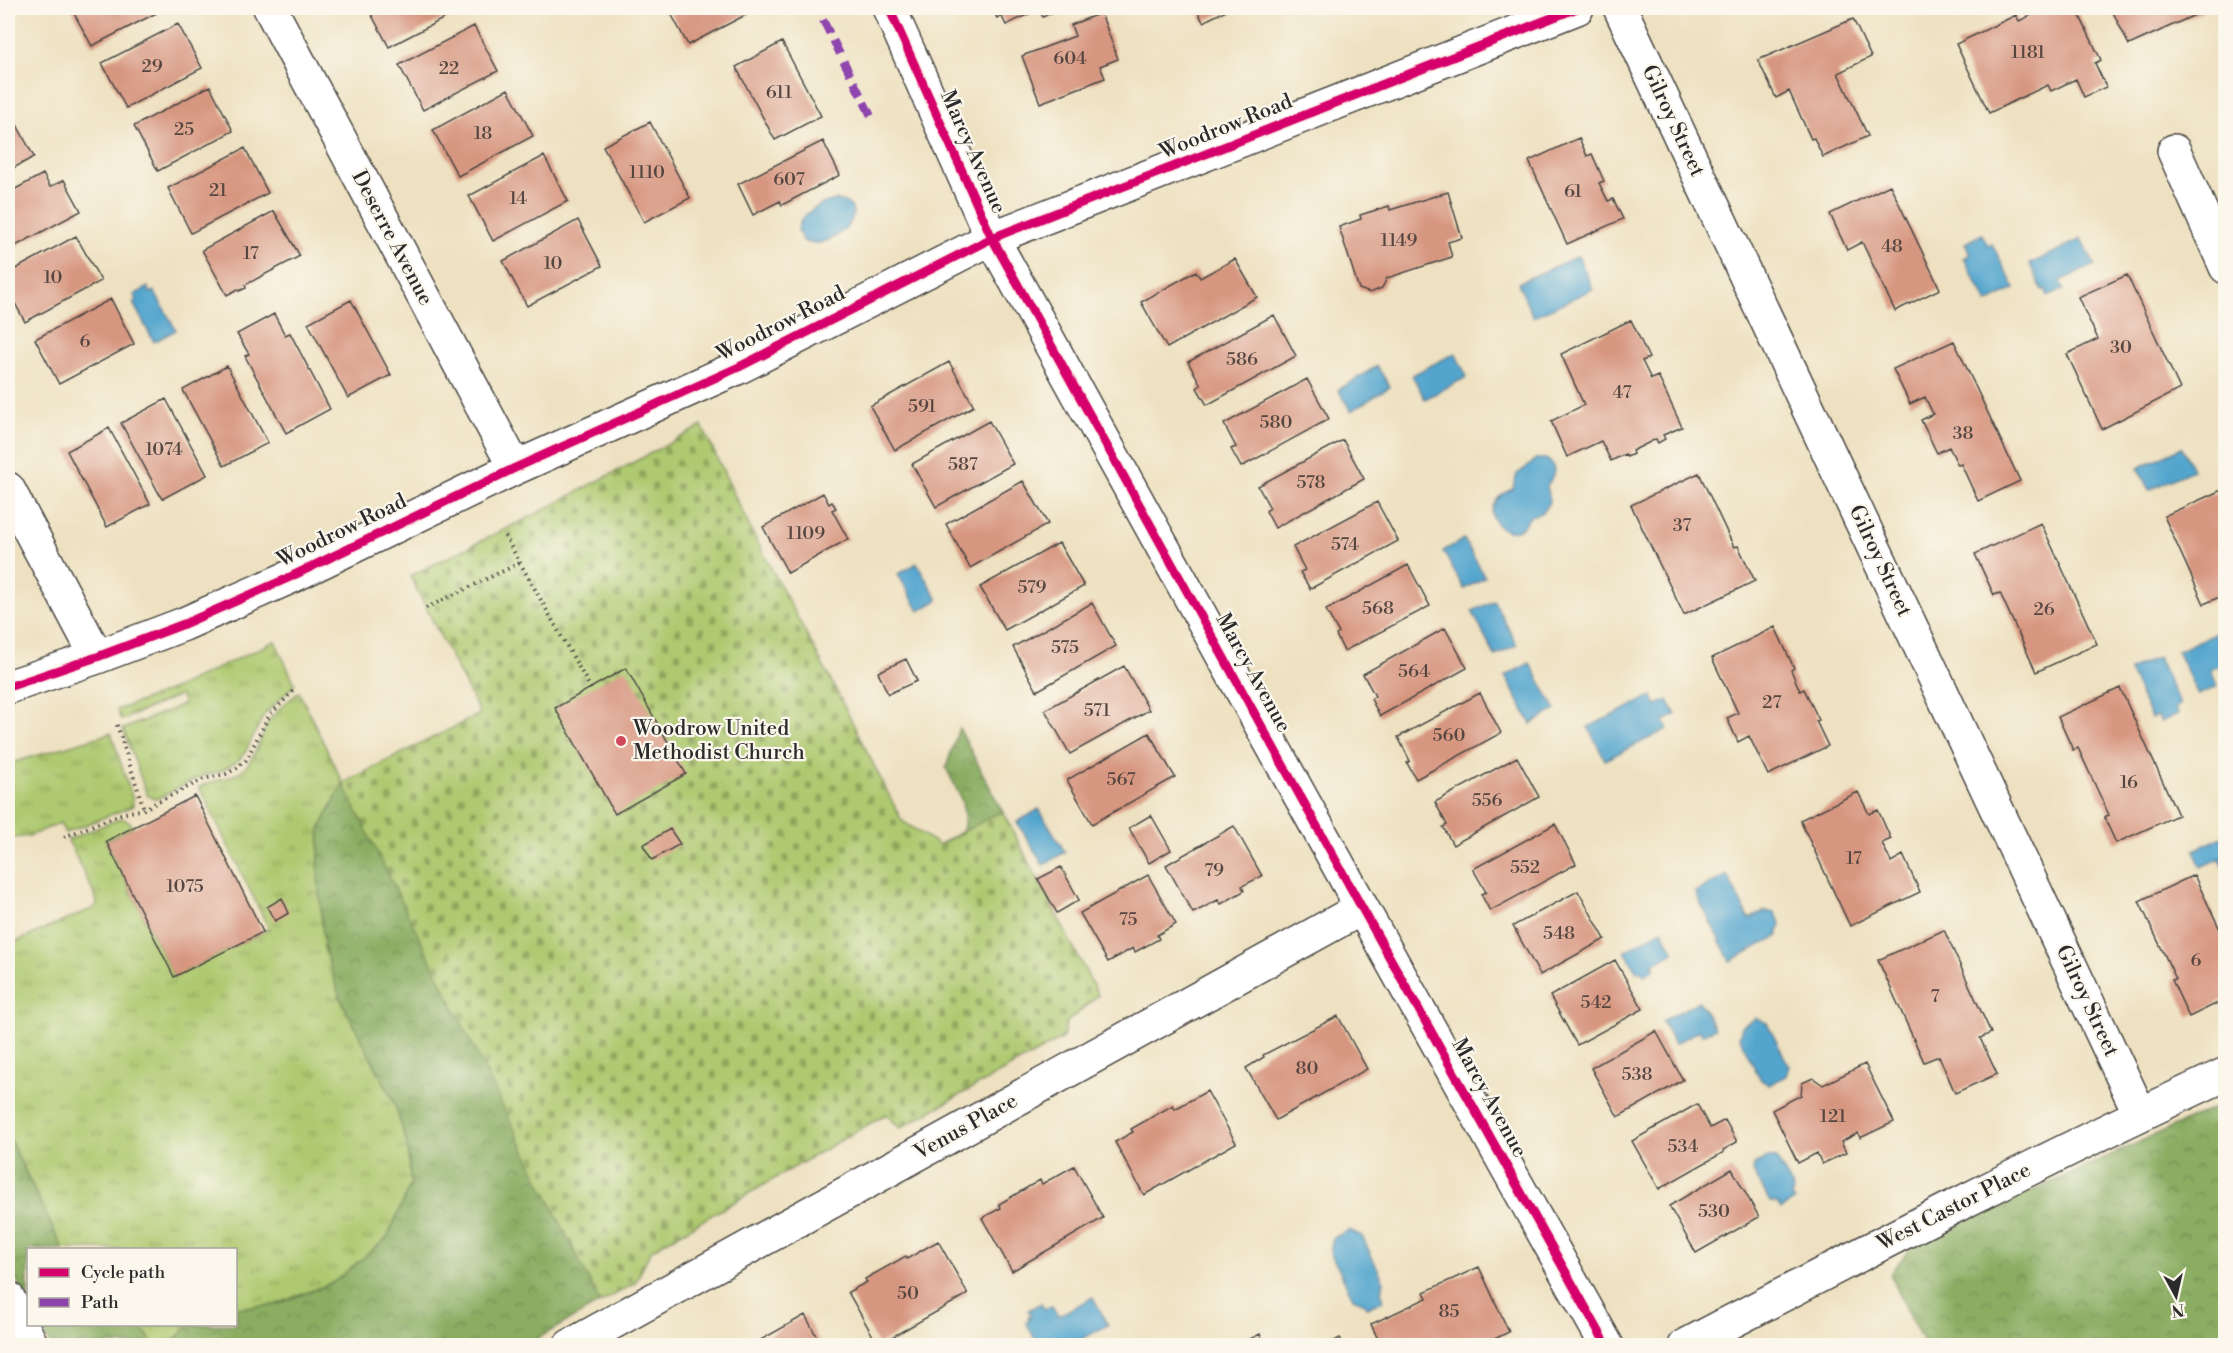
<svg xmlns="http://www.w3.org/2000/svg" width="2233" height="1353" viewBox="0 0 2233 1353" font-family="'Libre Bodoni',serif">
	<style>
		.grass { fill: url(#grass-tufts); stroke: #6c7a4d; stroke-width: 1.5 }
		.forest { fill: url(#forest-crowns); stroke: #5a6c46; stroke-width: 1.5 }
		.cemetery { fill: url(#cemetery-stones); stroke: #6c7a4d; stroke-width: 1.5 }
		.water { fill: #53a5ce; stroke: #3f687c; stroke-width: 1.5 }
		.building { fill: #d79680 }
		.lines { fill: none; stroke-linecap: round; stroke-linejoin: round }
		.minor-casing { stroke: #484642; stroke-width: 36 }
		.path { stroke: #484642; stroke-width: 4; stroke-dasharray: 1.5 4.5; stroke-linecap: butt }
		.minor { stroke: #fff; stroke-width: 33 }
		.quiet { stroke: #8e44ad; stroke-width: 8; stroke-dasharray: 15 8; stroke-linecap: butt }
		.cycleway-casing { stroke: #fbf7ec; stroke-width: 13 }
		.cycleway { stroke: #d6006c; stroke-width: 9 }
		.poi-dot { fill: #d1495b; stroke: #fbf7ec; stroke-width: 2 }
		.labels { text-anchor: middle; dominant-baseline: central; stroke-width: 4.5; stroke-linejoin: round; paint-order: stroke }
		.number-label { font-size: 18px; fill: #564640 }
		.street-label { font-size: 21px; fill: #2b2b2b; stroke: #fbf7ec }
		.poi-label { font-size: 21px; fill: #2b2b2b; stroke: #fbf7ec; text-anchor: start }
	</style>
	<defs>
		<pattern id="grass-tufts" width="24" height="20" patternUnits="userSpaceOnUse" patternTransform="scale(1.5)"><rect width="24" height="20" fill="#aec96f"/><path d="M3 7l-1-3M5 7V3M7 7l1-3M15 17l-1-3M17 17v-4M19 17l1-3" fill="none" stroke="#8ea35b"/></pattern>
		<pattern id="forest-crowns" width="20" height="18" patternUnits="userSpaceOnUse" patternTransform="scale(1.5)"><rect width="20" height="18" fill="#8aad62"/><path d="M2 6a3 3 0 1 1 6 0M12 15a3 3 0 1 1 6 0" fill="none" stroke="#718d51"/></pattern>
		<pattern id="cemetery-stones" width="16" height="16" patternUnits="userSpaceOnUse" patternTransform="scale(1.5)"><rect width="16" height="16" fill="#aec96f"/><path d="M2 7V4a2 2 0 0 1 4 0v3zM10 15v-3a2 2 0 0 1 4 0v3z" fill="#8ea35b"/></pattern>
	</defs>
	<rect width="100%" height="100%" fill="#fbf7ec"/>
	<filter id="ink" filterUnits="userSpaceOnUse"><feTurbulence type="fractalNoise" baseFrequency=".0167" numOctaves="2"/><feDisplacementMap in="SourceGraphic" scale="12" xChannelSelector="R" yChannelSelector="G"/><feConvolveMatrix kernelMatrix="1 2 1 2 8 2 1 2 1" color-interpolation-filters="sRGB"/></filter>
	<filter id="wash" filterUnits="userSpaceOnUse"><feTurbulence type="fractalNoise" baseFrequency=".008" numOctaves="4" result="noise"/><feDisplacementMap in="SourceGraphic" scale="24" xChannelSelector="R" yChannelSelector="G"/><feGaussianBlur stdDeviation="1.35" result="paint"/><feColorMatrix in="noise" values="0 0 0 0 0 0 0 0 0 0 0 0 0 0 0 0 0 1.4 0 .05"/><feComposite in="paint" operator="in"/></filter>
	<g filter="url(#wash)">
		<rect width="100%" height="100%" fill="#eee1c1"/>
		<path class="grass" d="M275 641 295 684 264 715 246 751 238 761 221 771 195 779 159 798 155 799 147 795 123 729 184 704 180 695 121 720 117 710 174 689Z
			M299 692 343 783 320 829 340 998 394 1102 407 1144 411 1184 387 1238 334 1282 275 1305 236 1308V1250L63 1249 8 1136V945L94 908 97 904 96 898 68 840 121 818 129 821 133 827 106 841 174 977 269 929 199 787C213 780 230 780 242 770 258 757 260 733 272 717 279 708 290 699 299 692Z
			M111 733 133 800V806L65 833 60 823 29 836 8 839V764Z
			M141 1325H190C178 1336 171 1346 153 1345Z"/>
		<path class="forest" d="M959 728 1098 995 1066 1023 1063 1038 900 1128 886 1114 651 1250 635 1283 526 1345 161 1346 173 1342 190 1325 236 1324V1308L275 1305 334 1282 387 1238 411 1184 407 1144 394 1102 340 998 324 947 318 876 320 829 343 783 362 787 939 845 963 831C968 805 957 790 946 768Z
			M2225 1103V1345H1924L1890 1274 1912 1246Z
			M8 1136 63 1249 28 1250V1303L8 1262Z
			M39 1325H141L153 1345H50Z"/>
		<path class="cemetery" d="M702 426 751 530 836 690 902 821 939 845 1002 811 1098 995 1066 1023 1063 1038 900 1128 886 1114 651 1250 635 1283 600 1303 343 783 480 714 410 576 532 516Z"/>
		<path class="water" d="M837 200C879 208 828 254 803 241L798 231C798 214 822 202 837 200Z
			M1982 234 1988 245 1992 244 2015 289 1987 303 1964 258 1971 254 1965 243Z
			M2081 239 2095 265 2060 281 2064 289 2048 296 2045 289 2042 290 2030 264Z
			M1578 256 1593 289 1533 317 1518 283Z
			M148 287 150 293 154 291 176 330 154 342 133 303 137 301 134 295Z
			M1455 353 1467 377 1425 399 1412 375Z
			M1377 366 1390 387 1351 411 1338 390Z
			M2182 447 2193 470 2149 490 2138 468Z
			M1536 459H1546C1560 468 1552 476 1547 487 1551 497 1550 507 1541 513 1538 515 1534 514 1531 516 1528 518 1526 524 1522 527 1510 537 1496 528 1492 515 1492 500 1501 495 1513 488L1517 474 1528 467Z
			M1464 539 1485 577 1464 589 1443 551Z
			M917 563 938 600 919 611 898 574Z
			M1494 601 1517 645 1495 656 1472 611Z
			M2225 629V663L2210 670 2218 686 2198 695 2177 651Z
			M2158 657 2180 705 2175 708 2178 714 2161 722 2158 716 2151 718 2129 670Z
			M1530 663 1556 710 1531 724 1505 676Z
			M1652 696 1657 705 1668 700 1676 715 1664 721 1668 729 1605 760 1588 727Z
			M1039 809 1065 852 1043 865 1017 822Z
			M2225 836V870L2220 858 2201 867 2194 850Z
			M1727 875 1749 919 1765 911 1775 913 1781 924 1778 936 1730 961 1695 892Z
			M1662 930 1674 952 1652 964 1655 969 1644 975 1642 971 1637 972 1625 951Z
			M1699 1001 1715 1028 1702 1035 1699 1030 1675 1044 1662 1021Z
			M1756 1018 1767 1023 1789 1066 1786 1076 1769 1085 1761 1080 1739 1037 1742 1026Z
			M1768 1157 1776 1158 1794 1189 1791 1196 1794 1201 1781 1209 1777 1203 1770 1202 1753 1171 1754 1164Z
			M1349 1230 1362 1236 1384 1282 1381 1291 1384 1300 1367 1308 1363 1302 1353 1298 1330 1252 1333 1238Z
			M1093 1297 1108 1325 1071 1345H1038L1026 1322 1030 1320 1028 1317 1031 1315 1028 1310 1041 1303 1044 1309 1052 1306 1058 1316Z"/>
		<g id="blocks">
			<path class="building" d="M71 8H166L92 46Z
				M368 8H464L389 47Z
				M668 8H759L688 45Z
				M992 8H1062L1043 17 1039 9 1006 25 1001 15 997 18Z
				M1196 8H1231L1203 22Z
				M2041 8H2076L2101 60 2095 63 2106 87 2084 97 2076 79 2051 91 2048 85 1989 113 1956 44 2016 15 2019 21 2042 10Z
				M2111 8H2210L2129 45Z
				M1101 13 1118 59 1100 66 1105 78 1040 103 1022 56 1075 36 1071 25Z
				M1853 19 1871 57 1838 73 1868 136 1823 157 1814 138 1811 139 1789 91 1776 98 1758 60Z
				M178 24 202 68 126 108 102 63Z
				M474 26 498 71 423 110 399 65Z
				M782 42 821 116 775 140 736 67Z
				M210 86 233 131 158 171 134 126Z
				M508 89 533 136 458 176 433 130Z
				M10 112 34 157 8 171V114Z
				M650 122 690 198 644 222 603 146Z
				M1579 138 1587 156 1592 154 1604 181 1599 183 1608 201 1613 199 1623 219 1567 244 1529 161Z
				M823 141 840 175 782 205 780 201 753 215 738 184Z
				M245 148 268 193 191 233 168 188Z
				M544 156 568 201 493 241 469 196Z
				M43 174 50 187 64 180 81 211 8 250V193Z
				M1890 185 1940 289 1895 311 1862 242 1847 250 1830 214Z
				M1448 192 1462 238 1448 242 1452 257 1387 278 1382 288 1370 293 1359 289 1339 227 1361 219 1360 215 1389 206 1390 210Z
				M274 211 300 256 245 285 246 288 239 291 238 289 227 295 202 250Z
				M578 220 602 266 527 306 503 261Z
				M76 236 101 281 25 322 8 290V273Z
				M1235 259 1257 297 1167 348 1141 302 1196 271 1200 278Z
				M2127 275 2180 389 2102 429 2067 354 2098 339 2078 297Z
				M111 299 134 344 59 384 35 339Z
				M351 300 391 375 348 398 308 323Z
				M274 314 285 335 290 333 330 409 286 433 245 356 249 354 237 334Z
				M1274 315 1296 356 1207 405 1197 388 1201 385 1188 362Z
				M1631 320 1649 358 1642 361 1651 379 1658 376 1682 427 1663 435 1665 439 1658 443 1656 439 1632 451 1633 454 1627 457 1625 454 1611 461 1601 441 1567 457 1551 421 1584 405 1561 354Z
				M1954 341 2020 481 1978 501 1961 464 1958 465 1949 447 1937 453 1921 420 1933 414 1925 397 1910 404 1893 369Z
				M949 362 974 406 895 450 870 406Z
				M227 366 268 443 224 466 183 390Z
				M1307 379 1329 419 1241 467 1231 449 1236 447 1224 424Z
				M166 399 207 475 162 499 121 423Z
				M989 421 1013 464 936 507 912 464Z
				M109 428 150 504 107 527 67 451Z
				M1343 440 1364 479 1275 528 1266 511 1270 508 1258 486Z
				M1699 473 1734 547 1738 546 1755 581 1684 615 1631 505Z
				M1023 481 1048 524 970 568 946 524Z
				M2226 488V594L2204 604 2164 516Z
				M823 493 829 504 832 502 836 508 832 510 848 539 788 573 763 527Z
				M1377 502 1398 541 1310 589 1300 572 1305 570 1293 547Z
				M2041 523 2097 644 2036 672 2000 593 1994 595 1975 554Z
				M1059 543 1084 586 1005 630 980 587Z
				M1408 565 1430 606 1344 651 1336 635 1339 633 1326 610Z
				M1092 603 1116 646 1037 691 1013 647Z
				M1775 627 1794 668 1791 670 1800 691 1804 689 1819 720 1816 721 1828 746 1768 775 1749 736 1738 742 1727 718 1738 713 1712 658Z
				M1445 628 1467 668 1380 716 1371 699 1375 696 1363 674Z
				M906 659 917 681 888 694 878 672Z
				M1124 666 1149 710 1070 754 1045 710Z
				M626 668 686 774 615 814 555 708Z
				M2226 680V704L2221 696 2222 681Z
				M2120 688 2178 815 2116 843 2104 817 2109 815 2078 748 2073 750 2058 717Z
				M1480 693 1501 733 1416 779 1407 763 1410 761 1398 737Z
				M1149 733 1175 777 1092 824 1067 780Z
				M1517 757 1539 797 1453 845 1443 827 1447 825 1435 802Z
				M1858 792 1869 814 1878 810 1891 839 1882 843 1891 862 1903 855 1920 892 1850 926 1800 820Z
				M195 796 263 932 174 977 106 841Z
				M1151 815 1171 850 1149 863 1129 828Z
				M1555 824 1576 864 1490 911 1481 894 1486 892 1473 869Z
				M1234 826 1262 876 1242 886 1244 891 1221 904 1218 900 1193 913 1166 865Z
				M670 829 680 844 652 860 643 845Z
				M1061 867 1079 900 1057 913 1038 879Z
				M1148 875 1176 924 1157 935 1159 939 1135 952 1133 948 1108 962 1080 913Z
				M2194 875 2226 942V999L2189 1017 2172 980 2176 979 2139 901Z
				M1578 891 1605 939 1540 975 1513 926Z
				M282 898 289 913 275 921 267 907Z
				M1944 930 1991 1033 1980 1038 1997 1074 1955 1093 1939 1056 1924 1062 1878 960Z
				M1615 960 1643 1009 1577 1045 1550 996Z
				M1338 1016 1367 1069 1276 1120 1246 1068 1264 1057 1263 1055Z
				M1656 1031 1683 1080 1618 1117 1591 1068Z
				M1865 1064 1894 1122 1860 1138 1858 1133 1841 1142 1846 1153 1822 1164 1817 1153 1798 1163 1772 1110 1801 1095 1802 1083 1813 1078 1823 1085Z
				M1207 1091 1236 1143 1144 1195 1115 1142 1133 1132 1131 1129 1173 1105 1175 1109Z
				M1697 1104 1710 1128 1725 1120 1737 1142 1723 1150 1724 1152 1659 1189 1632 1141Z
				M1074 1166 1103 1218 1012 1271 982 1218 1001 1208 999 1204 1040 1180 1042 1184Z
				M1732 1169 1759 1217 1696 1253 1669 1206Z
				M938 1241 968 1294 878 1345 848 1292 867 1282 865 1279 906 1256 907 1259Z
				M1479 1267 1509 1332 1480 1346H1381L1371 1324 1427 1298 1424 1292Z
				M805 1315 822 1346H750Z
				M1260 1334 1265 1346H1236Z
				M1340 1338 1345 1346H1325Z"/>
		</g>
	</g>
	<g filter="url(#ink)">
		<use href="#blocks" fill-opacity="0" stroke="#484642" stroke-width="1.5"/>
		<g class="lines">
			<g class="minor-casing">
				<path id="minor" d="M270 8 515 468
					M889 8 992 238 1362 908 1607 1346
					M1620 8 2140 1114
					M2174 151 2226 267
					M8 489 97 657
					M8 687 97 657 184 624 288 578 515 468 739 367 992 238 1577 8
					M8 1298 32 1346
					M570 1346 1362 908
					M1685 1346C1864 1252 2043 1159 2226 1074"/>
			</g>
			<path class="path" d="M505 536 591 689
				M426 608 520 563
				M117 725 144 809
				M64 837 121 814 144 809 204 779 226 774 237 768 246 760 269 716 295 689"/>
			<use href="#minor" class="minor"/>
			<path class="quiet" d="M823 20 871 116"/>
			<g class="cycleway-casing">
				<path id="cycleway" d="M889 8 992 238 1362 908 1607 1346
					M8 687 97 657 184 624 288 578 515 468 739 367 992 238 1577 8"/>
			</g>
			<use href="#cycleway" class="cycleway"/>
		</g>
	</g>
	<circle class="poi-dot" cx="621" cy="741" r="6"/>
	<g class="labels">
		<g class="number-label">
			<text x="2028" y="52">1181</text>
			<text x="1070" y="58">604</text>
			<text x="152" y="66">29</text>
			<text x="449" y="68">22</text>
			<text x="779" y="92">611</text>
			<text x="184" y="129">25</text>
			<text x="483" y="133">18</text>
			<text x="647" y="172">1110</text>
			<text x="789" y="179">607</text>
			<text x="218" y="190">21</text>
			<text x="1573" y="191">61</text>
			<text x="518" y="198">14</text>
			<text x="1399" y="240">1149</text>
			<text x="1892" y="246">48</text>
			<text x="251" y="253">17</text>
			<text x="553" y="263">10</text>
			<text x="53" y="277">10</text>
			<text x="85" y="341">6</text>
			<text x="2121" y="347">30</text>
			<text x="1242" y="359">586</text>
			<text x="1622" y="392">47</text>
			<text x="922" y="406">591</text>
			<text x="1276" y="422">580</text>
			<text x="1963" y="433">38</text>
			<text x="164" y="449">1074</text>
			<text x="963" y="464">587</text>
			<text x="1311" y="482">578</text>
			<text x="1682" y="525">37</text>
			<text x="806" y="533">1109</text>
			<text x="1345" y="544">574</text>
			<text x="1032" y="587">579</text>
			<text x="1378" y="608">568</text>
			<text x="2044" y="609">26</text>
			<text x="1065" y="647">575</text>
			<text x="1414" y="671">564</text>
			<text x="1772" y="702">27</text>
			<text x="1097" y="710">571</text>
			<text x="1449" y="735">560</text>
			<text x="1121" y="779">567</text>
			<text x="2129" y="782">16</text>
			<text x="1487" y="800">556</text>
			<text x="1854" y="858">17</text>
			<text x="1525" y="867">552</text>
			<text x="1214" y="870">79</text>
			<text x="185" y="886">1075</text>
			<text x="1128" y="919">75</text>
			<text x="1559" y="933">548</text>
			<text x="2196" y="960">6</text>
			<text x="1935" y="996">7</text>
			<text x="1596" y="1002">542</text>
			<text x="1307" y="1068">80</text>
			<text x="1637" y="1074">538</text>
			<text x="1833" y="1116">121</text>
			<text x="1683" y="1146">534</text>
			<text x="1714" y="1211">530</text>
			<text x="908" y="1293">50</text>
			<text x="1449" y="1311">85</text>
		</g>
		<g class="street-label">
			<text transform="translate(1673 121) rotate(65)">Gilroy Street</text>
			<text transform="translate(1226 127) rotate(-22)">Woodrow Road</text>
			<text transform="translate(973 152) rotate(66)">Marcy Avenue</text>
			<text transform="translate(392 238) rotate(62)">Deserre Avenue</text>
			<text transform="translate(781 324) rotate(-27)">Woodrow Road</text>
			<text transform="translate(342 531) rotate(-26)">Woodrow Road</text>
			<text transform="translate(1880 561) rotate(65)">Gilroy Street</text>
			<text transform="translate(1253 673) rotate(61)">Marcy Avenue</text>
			<text transform="translate(2087 1001) rotate(65)">Gilroy Street</text>
			<text transform="translate(1489 1098) rotate(61)">Marcy Avenue</text>
			<text transform="translate(966 1127) rotate(-29)">Venus Place</text>
			<text transform="translate(1954 1207) rotate(-27)">West Castor Place</text>
		</g>
		<g class="poi-label">
			<text x="633" y="729">Woodrow United<tspan x="633" dy="24">Methodist Church</tspan></text>
		</g>
	</g>
	<rect width="2233" height="1353" fill="none" stroke="#fbf7ec" stroke-width="30"/>
	<rect x="27" y="1248" width="210" height="78" fill="#fbf7ec" stroke="#a8a59f" stroke-width="1.5"/>
	<rect x="39" y="1268" width="30" height="9" fill="#d6006c" stroke="#a8a59f" stroke-width="1.5"/>
	<text x="81" y="1278" font-size="18" fill="#2b2b2b">Cycle path</text>
	<rect x="39" y="1298" width="30" height="9" fill="#8e44ad" stroke="#a8a59f" stroke-width="1.5"/>
	<text x="81" y="1308" font-size="18" fill="#2b2b2b">Path</text>
	<g transform="translate(2176 1296) rotate(172)" stroke="#fbf7ec" stroke-width="4.5" paint-order="stroke">
	<path d="M0-4.5L10 22L0 15L-10 22Z" fill="#2b2b2b"/>
	<text y="-9" font-size="16" font-weight="bold" text-anchor="middle" fill="#2b2b2b">N</text>
	</g>
</svg>
